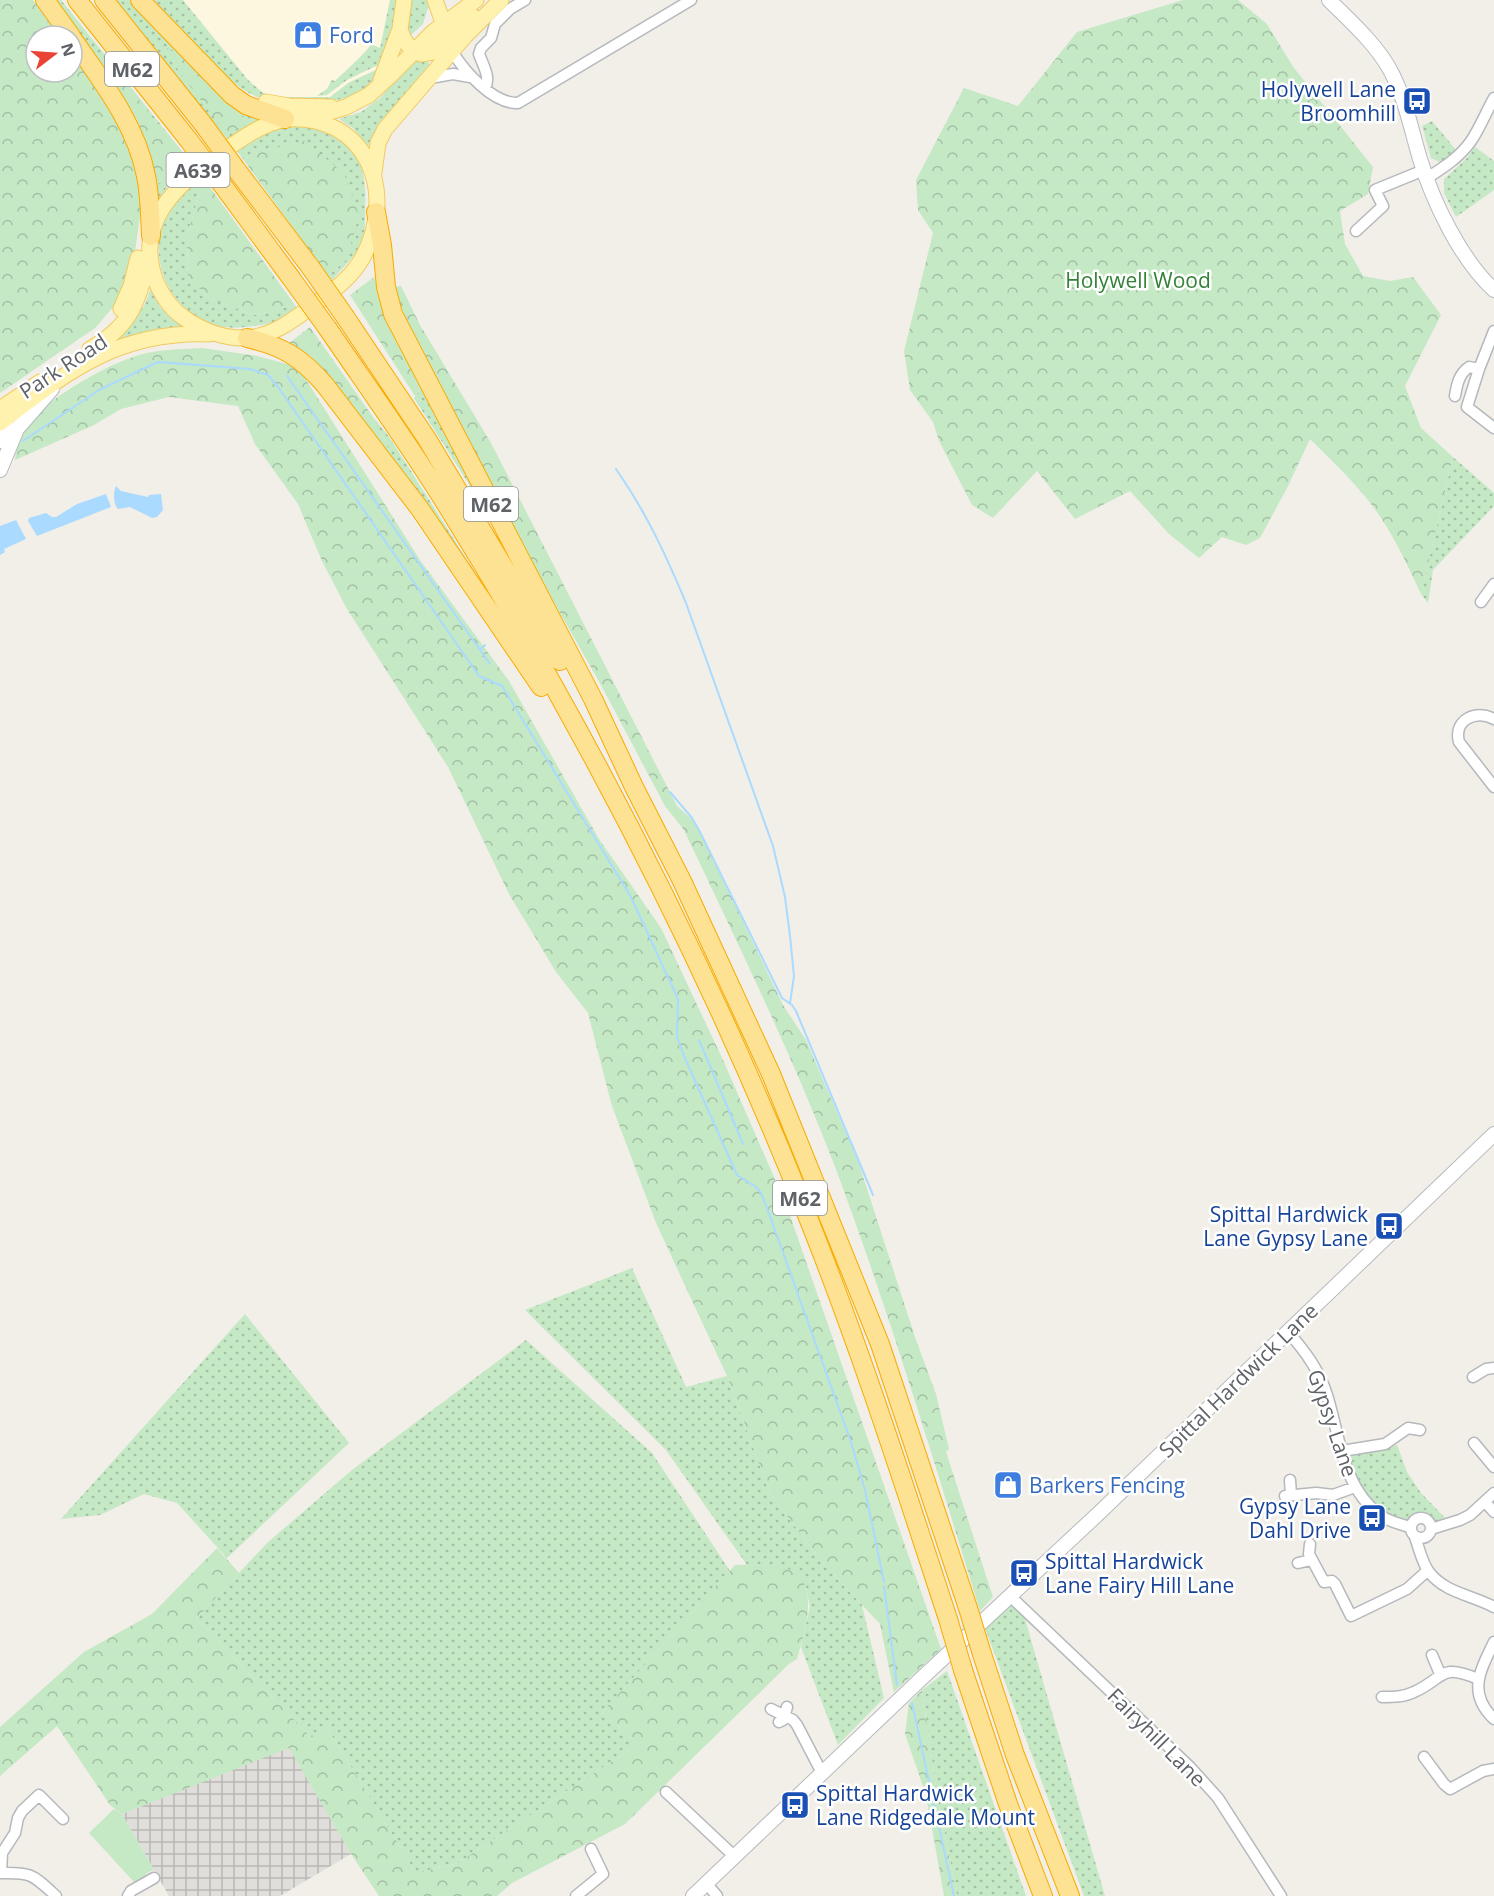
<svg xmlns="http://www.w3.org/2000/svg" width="1494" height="1896" viewBox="0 0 1494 1896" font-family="'Open Sans',sans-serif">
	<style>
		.commercial { fill: #fef7e0 }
		.industrial { fill: url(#industrial-grid) }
		.grass { fill: url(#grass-dots); fill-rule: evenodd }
		.forest { fill: url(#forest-crowns) }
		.park { fill: #c5e8c5 }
		.water { fill: #aadaff }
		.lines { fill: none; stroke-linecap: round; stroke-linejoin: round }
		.stream { stroke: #aadaff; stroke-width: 2 }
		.street-casing { stroke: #b5b8bc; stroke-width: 13 }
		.secondary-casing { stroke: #b6babf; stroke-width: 16 }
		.primary-casing { stroke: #f2c960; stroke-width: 17 }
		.highway-casing { stroke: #f9ab00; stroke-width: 20 }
		.street { stroke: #fff; stroke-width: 10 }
		.secondary { stroke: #fff; stroke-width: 14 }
		.primary { stroke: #fff2af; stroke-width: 15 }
		.highway { stroke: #fde293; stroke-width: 18 }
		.highway-bridge-casing { stroke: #f9ab00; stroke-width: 20; stroke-linecap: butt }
		.highway-bridge { stroke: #fde293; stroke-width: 18 }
		.labels { text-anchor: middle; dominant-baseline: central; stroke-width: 5; stroke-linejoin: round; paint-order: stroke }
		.shield { fill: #fff; stroke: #8f9295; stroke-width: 1.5 }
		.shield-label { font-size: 20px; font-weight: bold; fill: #5f6368 }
		.shop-label { font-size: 21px; fill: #366cbe; stroke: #fff; text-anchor: start }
		.transit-label { font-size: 21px; fill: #164399; stroke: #fff; text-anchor: end }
		.park-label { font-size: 21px; fill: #348238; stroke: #fff }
		.street-label { font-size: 21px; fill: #5f6368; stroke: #fff }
	</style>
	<defs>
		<pattern id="industrial-grid" width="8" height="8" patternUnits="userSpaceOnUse" patternTransform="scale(1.5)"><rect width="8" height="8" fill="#e0deda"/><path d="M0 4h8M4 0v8" fill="none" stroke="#b9b8b5"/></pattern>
		<pattern id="grass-dots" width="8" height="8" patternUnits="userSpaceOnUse" patternTransform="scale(1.5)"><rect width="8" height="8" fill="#c5e8c5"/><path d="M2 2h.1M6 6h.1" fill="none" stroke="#a3c0a4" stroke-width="1.8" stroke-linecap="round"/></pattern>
		<pattern id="forest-crowns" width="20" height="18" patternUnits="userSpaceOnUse" patternTransform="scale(1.5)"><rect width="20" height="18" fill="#c5e8c5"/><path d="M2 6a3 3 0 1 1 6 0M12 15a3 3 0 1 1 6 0" fill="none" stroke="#a3c0a4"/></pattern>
	</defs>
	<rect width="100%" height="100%" fill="#f1efe8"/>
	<path class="commercial" d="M175 0H399L385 62 364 85 323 102 257 95Z"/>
	<path class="industrial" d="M289 1747 351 1854 280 1896H169L122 1814Z"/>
	<path class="grass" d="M50 0H61L193 165 166 188 153 210ZM105 73 187 163 158 184 137 118Z
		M114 0H131L260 119 228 140ZM210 86 235 111 249 120 227 135Z
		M149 0H183L248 80 262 92 272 97H330L348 83 380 68C369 93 344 102 319 101 302 101 284 103 268 100 233 95 175 26 149 0Z
		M390 0H396L391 38 380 64 347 80 327 95 317 96 328 88 331 80 335 81C342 74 368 51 371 44L380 48Z
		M407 0H428L431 7 428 8 423 24 410 36 407 29Z
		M413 59 426 61 430 64 378 125 368 146 354 129 339 119 361 112 380 98Z
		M1432 121 1456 150 1442 163 1431 158 1422 126Z
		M298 123C314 128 332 131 345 143 367 161 366 190 365 216 365 222 365 229 364 235 360 253 343 267 332 280L328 276 347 259 351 243 266 150 243 159 237 151 266 130Z
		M1475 147 1494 161V190L1456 217 1444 193V179L1467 158Z
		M201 175 204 179 193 188 199 196 187 235 188 277 209 298 254 315 295 305 297 308C289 314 282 319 273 322 263 326 235 329 223 327 168 315 143 257 169 208 175 196 191 185 201 175Z
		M151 288 160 307 185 329 151 331 115 343 144 306Z
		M424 384 504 539 414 398Z
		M373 417 390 438 507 623 397 467Z
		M1453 457 1494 493V506L1433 570 1428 603 1421 594Z
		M632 1268 686 1387 727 1376 770 1493 821 1561 862 1605 884 1698 838 1745 801 1647 810 1606 806 1587 798 1576 766 1564 747 1565 666 1450 525 1310Z
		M245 1314 349 1443 227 1558 177 1503 144 1494 100 1515 61 1519Z
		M526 1340 652 1453 730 1571 602 1712 638 1744 458 1863 416 1873 328 1729 310 1736 196 1619 267 1543 352 1470Z
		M1397 1445 1407 1472 1421 1493 1450 1523 1430 1524 1427 1520 1422 1518C1416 1519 1413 1522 1409 1522 1370 1524 1356 1484 1343 1454L1366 1453Z
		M1011 1601 1025 1619 1105 1896H1084L985 1628Z
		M947 1671 1026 1896H957L937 1794 922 1690Z"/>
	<path class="forest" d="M0 0H33L59 36H36V72H72V54L98 90 124 135 139 175 142 202 132 273 114 306 95 328 0 393Z
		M1183 0H1238L1267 24 1294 68 1373 167 1368 194 1340 211 1345 244 1363 276 1390 281 1413 277 1441 315 1405 386 1421 428 1453 457 1421 594C1408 566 1395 538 1377 512 1358 485 1333 462 1310 439L1287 488 1260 538 1246 545 1222 537 1199 558 1169 534 1130 491 1075 519 1037 471 993 518 972 505 939 441 933 422 910 390 904 351 933 233 918 210 916 180 964 88 1018 106 1077 32Z
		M158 43 184 58 235 111 250 120 227 135Z
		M114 68 188 163 158 184 137 118 105 72Z
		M304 141 344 173 359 215 347 259 328 276 243 159 266 150Z
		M204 179 295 305 254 315 209 298 188 277 187 235 199 196 193 188Z
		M374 277 387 315 422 386 415 396 350 295Z
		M401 286 420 325 491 443 677 806 696 823 783 1005 806 1040 858 1161 916 1340 936 1394 949 1449 946 1452 993 1597 980 1611C934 1461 889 1311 834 1164 790 1050 736 940 684 830L665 806 601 685 531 562 409 328 394 287Z
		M310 327 373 417 397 467 311 356 288 344Z
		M202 348 257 356 298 367 420 560 509 681 599 839 661 928 723 1060 787 1207 941 1649 894 1692 880 1624 821 1561 770 1493 727 1376 656 1223 612 1106 588 1013 556 972 509 894 448 767 347 609 322 561 298 504 255 444 238 406 169 397 121 409 94 425 15 460C16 449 19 434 26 425 48 398 113 360 147 353 165 349 184 349 202 348Z
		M217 1548 239 1573 196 1619 310 1736 328 1729 416 1873 458 1863 638 1744 602 1712 735 1565C745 1565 754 1564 764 1564 826 1566 808 1620 797 1659L789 1664 625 1824 512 1883 497 1896H379L351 1854 289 1748 122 1814 110 1805 57 1726 0 1776V1727L84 1652 152 1614Z
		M922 1690 937 1794 957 1896H944L926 1795 905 1734 909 1703Z"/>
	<path class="park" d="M114 1809 122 1814 154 1870 147 1873 144 1879 135 1883 89 1833Z"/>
	<path class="water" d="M116 486 121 491 148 497 149 495 161 494 163 510 157 517 152 518 130 507 118 509C113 504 113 492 116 486Z
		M106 494 111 507 37 536 28 521 29 518 46 513 52 517H56L77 504Z
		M16 520 26 539 4 549 5 552 0 555V526Z"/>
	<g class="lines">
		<path class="stream" d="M287 376 490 664
			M23 441 99 390 158 362 250 369 268 375 278 387 479 676 502 686 631 897 678 999 677 1037 684 1056 737 1175 756 1187 761 1193 767 1208 851 1442 865 1490 884 1582
			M616 469C646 512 666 555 686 603L773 846 785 897 790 936 794 976 790 1003
			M480 650 485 645
			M670 792 692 818 699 830 782 998 792 1005 796 1011 873 1195
			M699 1040 743 1144
			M884 1586 897 1685
			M912 1703 954 1896"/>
		<g class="street-casing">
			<path id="street" d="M452 51C464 71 493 104 518 103L691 0
				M430 78 453 74 470 77
				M485 88C491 78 483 65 479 54L481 48 491 38 495 24 510 9 525 0
				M1427 178C1443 168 1460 157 1471 141 1480 128 1486 112 1494 98
				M1356 231 1383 206 1375 190 1424 170
				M1494 331 1479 369 1467 407 1494 428
				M1455 396C1457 384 1459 374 1469 367L1479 369
				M1481 602 1494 584
				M1494 719C1476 709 1453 720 1459 742L1494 787
				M1288 1332C1305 1351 1319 1370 1327 1395 1340 1436 1342 1487 1380 1515 1389 1522 1400 1524 1410 1527
				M1473 1377 1486 1369 1494 1368
				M1474 1443 1494 1467
				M1342 1451 1385 1444 1408 1428 1420 1430
				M1290 1480 1291 1495
				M1285 1496 1316 1493 1333 1495 1355 1487
				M1485 1502 1494 1512
				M1411 1528a10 10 0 1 1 20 0a10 10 0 1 1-20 0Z
				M1431 1529 1460 1520 1470 1515 1494 1493
				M1415 1537C1419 1548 1422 1563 1429 1572 1445 1593 1472 1595 1494 1607
				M1310 1544 1309 1554 1324 1582 1332 1581 1335 1584 1351 1616 1407 1589 1427 1571
				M1298 1563 1311 1560
				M1010 1596 1190 1767 1218 1798 1281 1896
				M1494 1642C1480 1671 1467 1693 1494 1719
				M1432 1655 1440 1674
				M1382 1697C1393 1697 1404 1697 1414 1692 1444 1679 1439 1662 1478 1679
				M771 1709 793 1720 797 1725 822 1773
				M779 1722 783 1720 787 1707
				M1424 1757 1444 1784 1450 1789 1483 1771 1494 1769
				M666 1792 734 1856
				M0 1873C32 1872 33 1875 56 1896
				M1 1873 2 1853 15 1833 18 1818 22 1811 39 1795 63 1819
				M706 1883 717 1896
				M128 1896 131 1891 154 1878
				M576 1896 603 1874 591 1849"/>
		</g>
		<g class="secondary-casing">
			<path id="secondary" d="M1329 0C1350 21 1374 42 1389 68 1405 96 1411 129 1420 159 1433 202 1461 260 1494 290
				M0 441 9 411
				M0 470 17 429 52 389
				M693 1896 923 1677 1099 1513 1494 1134"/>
		</g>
		<g class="primary-casing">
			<path id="primary" d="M435 0 446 31
				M400 29 404 40 413 51 421 54 433 52 463 24 474 17
				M381 80 400 29 404 0
				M266 102 289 106 331 107
				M310 118 346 107 369 95 391 75 433 32 476 0
				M285 119C366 113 398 191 363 257 351 279 330 293 311 307 292 321 272 336 247 338 224 339 201 330 183 317 171 309 162 295 156 282 133 221 177 185 221 153 242 138 260 125 285 119Z
				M374 173 378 143 385 129 465 36 501 0
				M121 309 131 286 138 258
				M90 349C129 328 139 302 148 260
				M0 409 40 382
				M0 423C68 371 118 331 209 334"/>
		</g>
		<g class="highway-casing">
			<path id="highway" d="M45 0 71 36
				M77 0 187 138
				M104 0 203 124
				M140 0 232 95 246 105 285 119
				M72 38C101 80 136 124 146 176 150 195 150 216 151 236
				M236 169 311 268
				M221 183 291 278
				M376 212 382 245 386 287 393 314 593 699 634 787 682 881 771 1074 880 1344 968 1608
				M346 318 427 439 560 661
				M328 329C369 389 411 447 449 509 587 732 708 966 805 1210 859 1344 903 1482 948 1619
				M247 338C282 346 301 357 325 385L420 509 541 687
				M982 1654 1015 1755 1070 1896
				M963 1670 1008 1804 1043 1896"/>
		</g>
		<use href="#street" class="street"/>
		<use href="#secondary" class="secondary"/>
		<use href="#primary" class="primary"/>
		<use href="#highway" class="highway"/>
		<g class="highway-bridge-casing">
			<path id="highway-bridge" d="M203 124 236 169
				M187 138 221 183
				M311 268 346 318
				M291 278 328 329
				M968 1608 982 1654
				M948 1619 963 1670"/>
		</g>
		<use href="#highway-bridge" class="highway-bridge"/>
	</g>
	<defs>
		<g id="shop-square" transform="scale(1.5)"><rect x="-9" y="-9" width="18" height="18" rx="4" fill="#3f7fe0" stroke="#fff"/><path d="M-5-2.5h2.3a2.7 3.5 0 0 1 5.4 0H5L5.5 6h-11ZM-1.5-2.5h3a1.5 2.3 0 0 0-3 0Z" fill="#fff"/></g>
		<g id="bus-square" transform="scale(1.5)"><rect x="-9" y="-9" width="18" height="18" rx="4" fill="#1a4fb4" stroke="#fff"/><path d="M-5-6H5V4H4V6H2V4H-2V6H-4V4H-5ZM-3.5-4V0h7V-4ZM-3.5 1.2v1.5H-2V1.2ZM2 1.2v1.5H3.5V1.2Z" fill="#fff"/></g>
	</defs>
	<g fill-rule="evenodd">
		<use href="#shop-square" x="308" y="35"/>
		<use href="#bus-square" x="1417" y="101"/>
		<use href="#bus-square" x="1389" y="1226"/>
		<use href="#shop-square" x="1008" y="1485"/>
		<use href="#bus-square" x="1372" y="1518"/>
		<use href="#bus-square" x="1024" y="1573"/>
		<use href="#bus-square" x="795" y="1805"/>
	</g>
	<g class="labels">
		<g class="shield">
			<rect x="105" y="52" width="54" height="34" rx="4.5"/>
			<rect x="166.5" y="153" width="63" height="34" rx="4.5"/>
			<rect x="464" y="487" width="54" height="34" rx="4.5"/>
			<rect x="773" y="1181" width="54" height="34" rx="4.5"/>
		</g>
		<g class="shield-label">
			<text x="132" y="69">M62</text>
			<text x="198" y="170">A639</text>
			<text x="491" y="504">M62</text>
			<text x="800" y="1198">M62</text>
		</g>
		<g class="shop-label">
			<text x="329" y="35">Ford</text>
			<text x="1029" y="1485">Barkers Fencing</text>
		</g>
		<g class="transit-label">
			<text x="1396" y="89">Holywell Lane<tspan x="1396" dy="24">Broomhill</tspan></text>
			<text x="1368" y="1214">Spittal Hardwick<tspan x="1368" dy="24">Lane Gypsy Lane</tspan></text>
			<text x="1351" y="1506">Gypsy Lane<tspan x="1351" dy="24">Dahl Drive</tspan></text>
			<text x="1045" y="1561" text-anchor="start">Spittal Hardwick<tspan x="1045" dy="24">Lane Fairy Hill Lane</tspan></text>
			<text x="816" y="1793" text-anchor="start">Spittal Hardwick<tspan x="816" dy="24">Lane Ridgedale Mount</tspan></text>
		</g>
		<g class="park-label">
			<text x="1138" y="280">Holywell Wood</text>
		</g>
		<g class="street-label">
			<text transform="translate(63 366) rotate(-33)">Park Road</text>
			<text transform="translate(1238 1380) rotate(-44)">Spittal Hardwick Lane</text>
			<text transform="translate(1333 1423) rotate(71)">Gypsy Lane</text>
			<text transform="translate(1157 1737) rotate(45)">Fairyhill Lane</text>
		</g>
	</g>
	<g transform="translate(54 54) rotate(73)"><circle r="28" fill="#ffffff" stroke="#bfc1c3" stroke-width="1.5"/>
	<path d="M0-4.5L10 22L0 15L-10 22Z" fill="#ea4335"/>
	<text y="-9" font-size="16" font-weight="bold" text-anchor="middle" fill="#5f6368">N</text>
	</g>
</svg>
